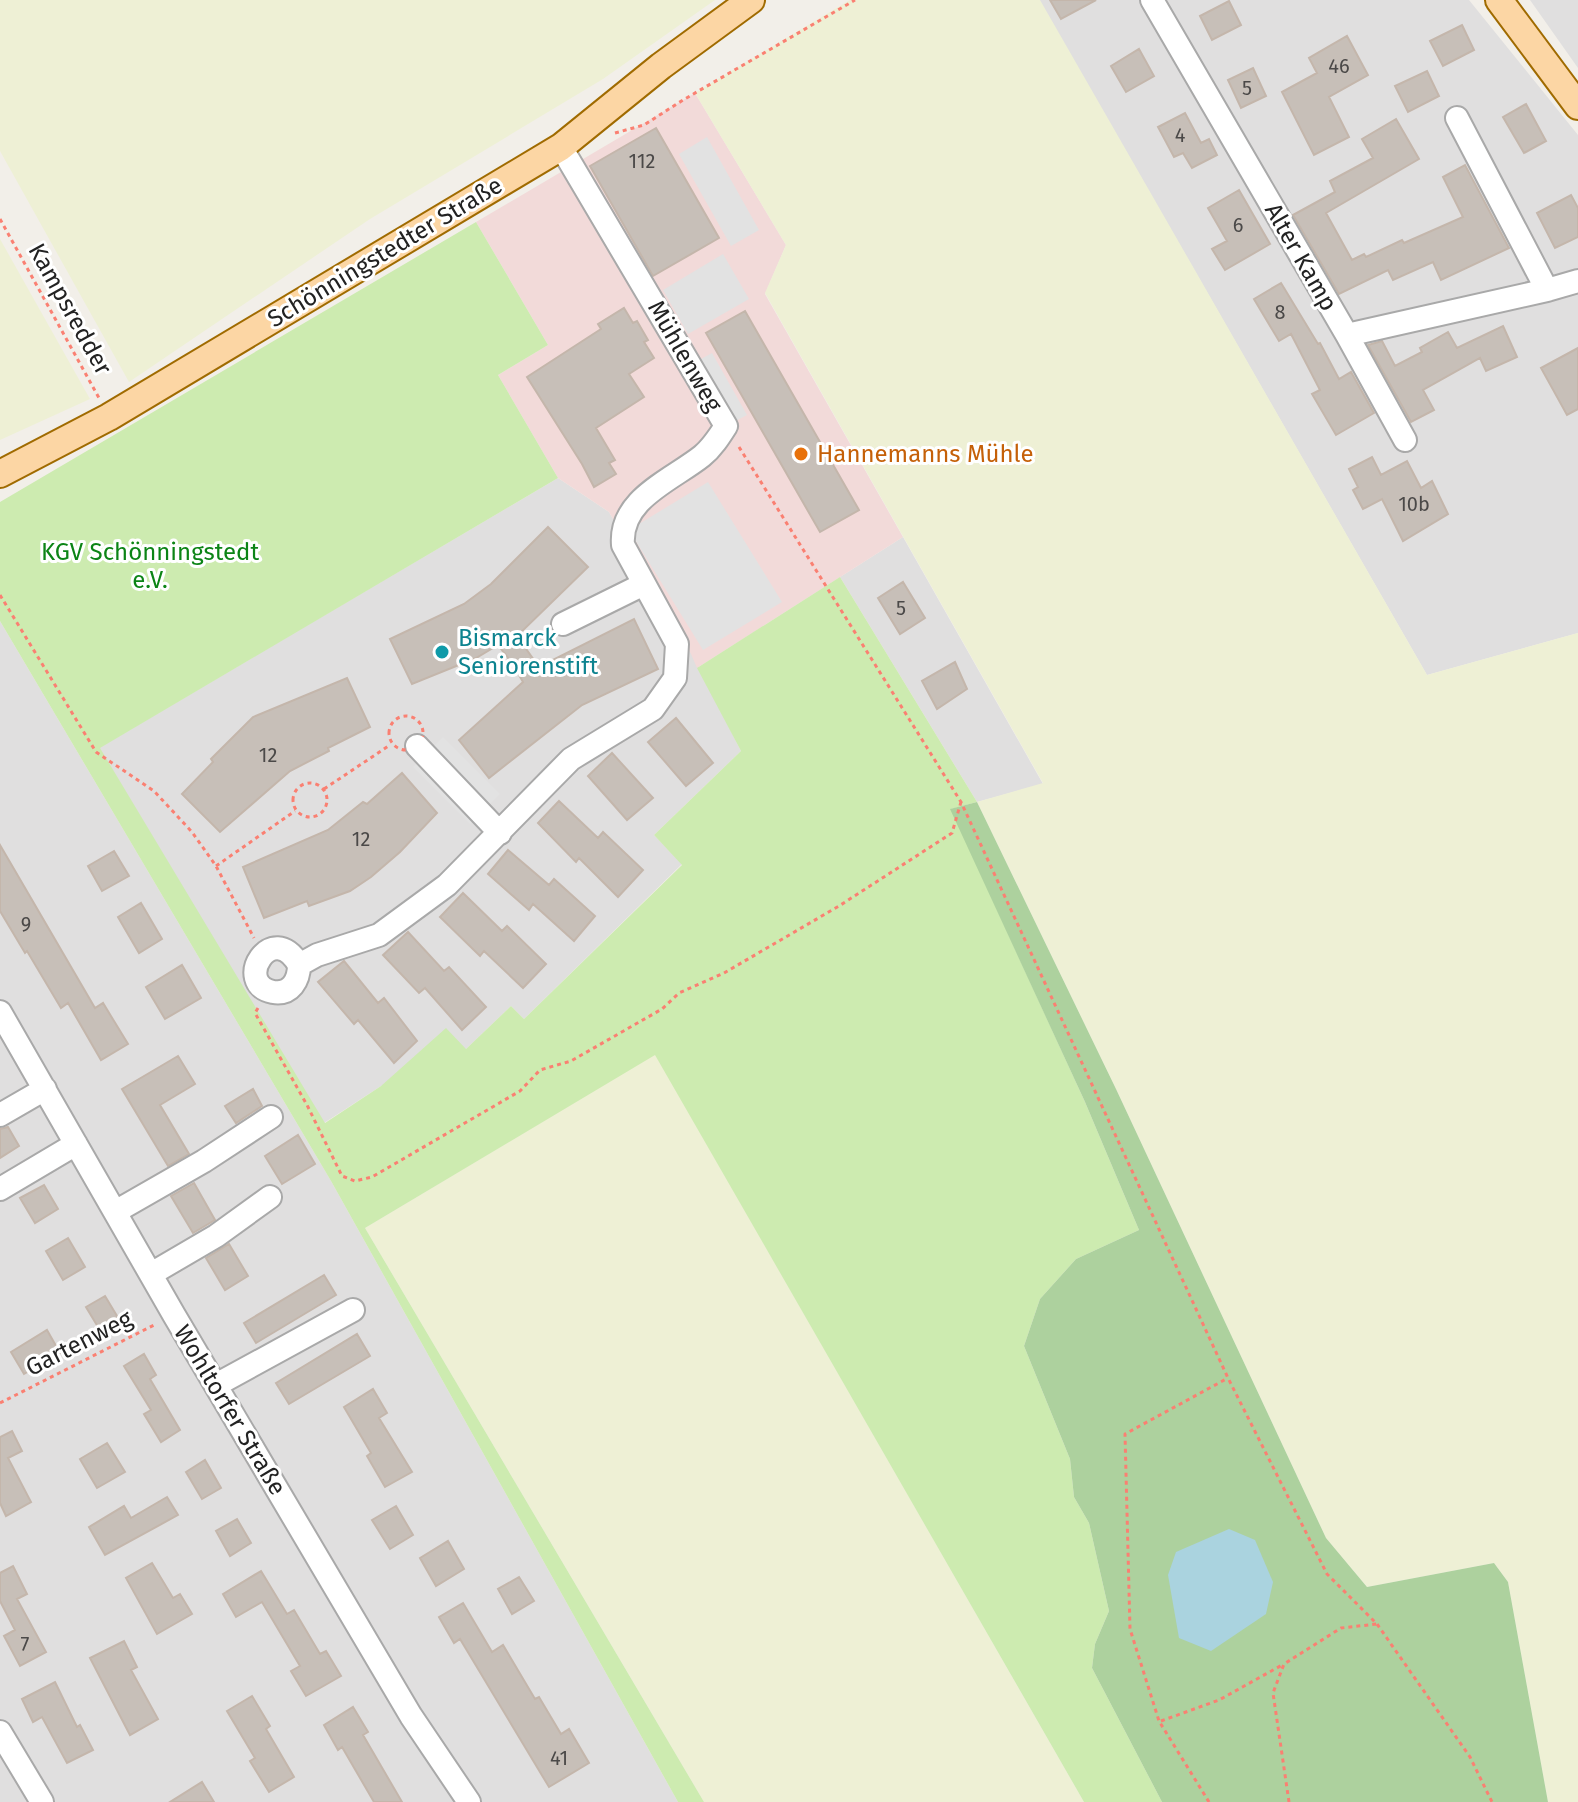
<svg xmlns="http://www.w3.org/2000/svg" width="1578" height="1802" viewBox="0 0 1578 1802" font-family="'Fira Sans',sans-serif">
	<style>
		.residential { fill: #e0dfdf }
		.commercial { fill: #f2dad9 }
		.farmland { fill: #eef0d5 }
		.grass { fill: #cdebb0 }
		.forest { fill: #add19e }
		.parking { fill: #e2e2e2 }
		.water { fill: #aad3df }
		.building { fill: #c7bfb8; stroke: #c4b6ab; stroke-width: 2 }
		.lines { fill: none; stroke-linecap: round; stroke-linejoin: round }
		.minor-casing { stroke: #a9a9a9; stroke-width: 26 }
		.major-casing { stroke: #a06b00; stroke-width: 30 }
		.path { stroke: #fa8072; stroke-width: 3; stroke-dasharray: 4 4; stroke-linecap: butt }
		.minor { stroke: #fff; stroke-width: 22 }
		.major { stroke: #fcd6a4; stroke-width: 26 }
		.food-dot { fill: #e8710a; stroke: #fff; stroke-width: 3 }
		.culture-dot { fill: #0f9aa8; stroke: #fff; stroke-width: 3 }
		.labels { text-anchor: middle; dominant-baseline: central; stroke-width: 6; stroke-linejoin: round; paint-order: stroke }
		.number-label { font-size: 20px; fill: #4b4948 }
		.street-label { font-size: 24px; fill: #222; stroke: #fff }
		.food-label { font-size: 24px; fill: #c56008; stroke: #fff; text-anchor: start }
		.park-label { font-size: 24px; fill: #0c8416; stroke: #fff }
		.culture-label { font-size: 24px; fill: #0d838f; stroke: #fff; text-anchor: start }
	</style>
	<rect width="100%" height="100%" fill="#f2efe9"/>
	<path class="residential" d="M1039 0H1469L1578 135V633L1427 675Z
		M1530 0H1578V68Z
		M558 478 609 512 692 654 741 751 654 835 682 864 524 1019 511 1006 466 1049 381 1086 324 1123 99 748Z
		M903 537 1043 784 977 802 840 577Z
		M0 621 331 1181 678 1802H0Z"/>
	<path class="commercial" d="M695 93 786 245 765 294 903 537 697 668 691 654 609 512 558 478 498 375 548 345 476 222Z"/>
	<path class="farmland" d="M0 0H715L603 79 370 219 129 382 0 151Z
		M850 0H1040L1427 675 1578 633V1802H1548L1508 1582 1494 1563 1367 1587 1326 1538 1116 1089 977 802 1043 783 765 293 786 245 695 93Z
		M0 239 90 399 0 440Z
		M655 1054 1084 1802H704L365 1228Z"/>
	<path class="grass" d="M476 222 548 345 498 375 558 478 100 748 325 1123 381 1086 446 1028 466 1049 511 1006 524 1019 682 865 654 835 741 751 697 668 840 577 977 802 951 809 1085 1102 1139 1230 1076 1259 1040 1299 1024 1346 1070 1459 1074 1497 1089 1523 1109 1611 1095 1644 1092 1668 1162 1802H1084L655 1055 365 1228 704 1802H678L331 1181 0 621V502Z"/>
	<path class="forest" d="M977 802 1116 1089 1326 1538 1367 1587 1494 1563 1508 1582 1548 1802H1162L1092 1668 1095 1644 1109 1611 1089 1523 1074 1497 1070 1459 1024 1346 1040 1299 1076 1259 1139 1230 1085 1102 950 809Z"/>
	<path class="parking" d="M707 137 759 230 731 246 679 154Z
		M723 254 749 299 688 334 663 290Z
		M712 353 747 415 726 426 690 365Z
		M708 482 782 602 703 650 629 530Z
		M443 737 500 794 470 824 413 767Z"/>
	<path class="water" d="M1229 1529 1255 1540 1273 1582 1266 1614 1211 1651 1179 1638 1168 1575 1176 1552Z"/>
	<path class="building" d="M1050 0H1096L1061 19Z
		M1229 1 1241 25 1212 40 1200 16Z
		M1462 25 1474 50 1443 66 1430 41Z
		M1347 36 1368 75 1329 97 1349 137 1314 155 1282 92 1317 73 1309 58Z
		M1139 49 1154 76 1126 92 1111 66Z
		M1253 68 1266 96 1241 108 1228 80Z
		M1427 71 1439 96 1408 112 1395 86Z
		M1526 104 1546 141 1524 153 1503 117Z
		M1185 113 1201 143 1209 139 1217 155 1192 168 1183 153 1174 157 1158 127Z
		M1396 119 1419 159 1326 213 1352 260 1364 254 1366 257 1402 240 1404 243 1463 217 1443 177 1465 165 1509 248 1441 280 1433 262 1393 280 1388 270 1339 294 1293 215 1335 192 1330 181 1373 158 1362 139Z
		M656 128 719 238 653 276 590 166Z
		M1239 190 1270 244 1225 270 1212 249 1227 241 1208 208Z
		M1571 195 1578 208V237L1555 248 1537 213Z
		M1281 283 1318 344 1320 343 1339 379 1351 372 1374 413 1336 435 1312 394 1320 390 1291 334 1279 341 1254 299Z
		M624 308 633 323 637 321 648 340 644 342 654 358 629 374 644 397 596 428 615 460 609 463 616 474 594 487 582 464 527 377 601 329 598 324Z
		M745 311 859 510 820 532 706 333Z
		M1503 326 1517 357 1486 371 1480 358 1423 390 1434 410 1411 422 1368 345 1382 341 1395 366 1422 352 1420 348 1448 332 1457 348Z
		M1578 348V409L1567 415 1541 368Z
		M1372 457 1381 475 1407 461 1421 488 1432 481 1448 514 1403 541 1382 499 1363 509 1353 490 1358 487 1349 469Z
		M548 527 588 567 517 636 539 667 634 619 658 669 582 705 489 778 459 740 523 682 512 663 498 645 476 658 412 684 390 639 464 604 491 584Z
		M903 582 925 618 900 634 878 598Z
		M955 662 967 689 937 709 922 681Z
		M347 678 370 727 328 748 329 751 290 771 220 832 182 794 213 762 211 759 253 717Z
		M676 718 713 763 686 786 648 742Z
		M612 753 653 798 627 820 588 776Z
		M402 773 437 813 400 852 371 877 350 891 309 906 307 901 264 918 243 867 328 830 363 802 367 804Z
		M559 801 598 838 603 832 643 870 618 897 579 858 576 862 538 823Z
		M0 845 95 1008 103 1003 128 1044 101 1060 68 1003 61 1008 27 951 25 953 0 911Z
		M508 850 549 885 554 879 595 916 574 941 533 904 529 910 488 874Z
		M114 851 129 876 102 891 88 866Z
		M463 893 502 931 507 926 546 964 523 988 484 951 480 956 440 917Z
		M141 903 162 939 139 953 118 917Z
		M408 932 444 971 449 967 486 1007 462 1030 425 988 419 993 383 955Z
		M344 961 378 1003 384 998 417 1041 394 1063 358 1020 354 1024 318 982Z
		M182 965 201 998 165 1019 146 987Z
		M178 1056 195 1084 160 1105 189 1154 168 1166 122 1089Z
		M253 1089 262 1106 236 1123 225 1106Z
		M8 1127 19 1146 0 1158V1129Z
		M298 1135 315 1164 282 1184 265 1156Z
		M194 1183 215 1220 193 1233 171 1196Z
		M44 1185 58 1209 35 1223 20 1198Z
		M68 1238 85 1267 63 1280 46 1251Z
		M229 1244 248 1276 225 1290 206 1258Z
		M324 1275 336 1295 256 1343 244 1323Z
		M105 1296 120 1321 101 1332 86 1307Z
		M47 1330 60 1353 24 1374 11 1352Z
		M357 1334 370 1356 289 1404 276 1383Z
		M144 1354 156 1375 150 1379 180 1430 161 1442 144 1414 151 1410 124 1366Z
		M373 1389 387 1413 379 1418 412 1472 385 1487 367 1456 371 1453 344 1407Z
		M12 1431 22 1451 8 1458 31 1502 6 1516 0 1503V1437Z
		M107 1443 125 1472 97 1488 80 1459Z
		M205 1460 221 1488 202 1499 186 1472Z
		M167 1497 178 1515 105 1555 89 1527 124 1506 131 1518Z
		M396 1506 413 1535 390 1549 372 1520Z
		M237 1519 251 1543 230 1556 216 1531Z
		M448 1541 464 1569 436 1586 420 1558Z
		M152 1563 173 1598 180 1594 192 1614 157 1634 126 1578Z
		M13 1566 27 1594 17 1599 46 1652 20 1666 4 1636 15 1630 0 1601V1573Z
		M261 1571 287 1614 294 1610 320 1654 326 1651 341 1676 306 1696 291 1671 300 1666 262 1602 236 1617 223 1594Z
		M519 1577 534 1601 512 1614 498 1589Z
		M463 1603 492 1652 503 1645 535 1699 539 1697 561 1734 569 1729 589 1763 549 1787 460 1639 454 1643 439 1617Z
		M124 1641 137 1667 131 1670 158 1719 130 1735 90 1658Z
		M55 1682 77 1727 80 1725 93 1750 67 1763 42 1717 33 1722 22 1699Z
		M252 1696 270 1726 266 1729 294 1777 269 1792 250 1761 255 1758 227 1711Z
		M353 1707 368 1732 363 1735 402 1802H374L342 1747 338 1750 324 1725Z
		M202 1782 214 1802H170Z"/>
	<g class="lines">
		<g class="minor-casing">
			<path id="minor" d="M1152 0 1347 335 1547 290 1457 118
				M1547 290 1578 281
				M1347 335 1405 440
				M563 624 644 584
				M417 746 500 833
				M299 965C299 980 291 995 273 992 232 984 272 918 299 965L317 955 379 935 447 885 571 759 653 709 675 678 677 644 623 545C619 499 672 480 702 456 712 448 719 437 726 426L561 147
				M0 1012 174 1315 411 1716 469 1802
				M0 1115 45 1089
				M0 1189 76 1144
				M115 1212 204 1161 271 1117
				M151 1274 216 1236 270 1197
				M216 1385 353 1310
				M0 1732 42 1802"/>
		</g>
		<g class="major-casing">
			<path id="major" d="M1499 0 1578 106
				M0 474 109 417 561 147 661 66 751 0"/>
		</g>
		<path class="path" d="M615 133 644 125 683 100 855 0
			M0 219 99 398
			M739 447 961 802 1228 1378 1327 1574 1377 1624 1470 1757 1492 1802
			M0 595 96 752 154 791 192 832 216 866 254 938
			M389 733a17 17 0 1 1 34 0a17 17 0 1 1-34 0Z
			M293 800a17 17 0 1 1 34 0a17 17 0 1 1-34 0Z
			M324 789 390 745
			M216 866 295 811
			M258 1008 255 1013 307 1105 342 1176 355 1181 372 1177 520 1091 540 1070 571 1061 662 1009 679 993 724 973 839 906 952 833 961 802
			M0 1403 156 1324
			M1161 1721 1219 1700 1284 1664
			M1209 1802 1159 1721 1130 1629 1125 1434 1228 1378
			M1289 1802 1273 1693 1284 1664 1341 1628 1377 1624"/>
		<use href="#minor" class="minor"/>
		<use href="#major" class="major"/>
	</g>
	<circle class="food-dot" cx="801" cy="454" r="8"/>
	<circle class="culture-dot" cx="442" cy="652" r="8"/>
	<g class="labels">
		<g class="number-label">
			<text x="1339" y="66">46</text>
			<text x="1247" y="88">5</text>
			<text x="1180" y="135">4</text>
			<text x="642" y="161">112</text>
			<text x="1238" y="225">6</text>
			<text x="1280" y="312">8</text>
			<text x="1414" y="504">10b</text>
			<text x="901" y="608">5</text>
			<text x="268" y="755">12</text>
			<text x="361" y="839">12</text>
			<text x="26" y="924">9</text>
			<text x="25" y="1644">7</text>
			<text x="559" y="1758">41</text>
		</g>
		<g class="street-label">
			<text transform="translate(385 252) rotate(-31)">Schönningstedter Straße</text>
			<text transform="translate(1301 257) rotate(60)">Alter Kamp</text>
			<text transform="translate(70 309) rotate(61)">Kampsredder</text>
			<text transform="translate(685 356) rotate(60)">Mühlenweg</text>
			<text transform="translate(79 1343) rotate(-27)">Gartenweg</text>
			<text transform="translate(230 1410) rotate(59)">Wohltorfer Straße</text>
		</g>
		<g class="food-label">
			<text x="817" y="454">Hannemanns Mühle</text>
		</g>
		<g class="park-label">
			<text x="150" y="552">KGV Schönningstedt<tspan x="150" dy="28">e.V.</tspan></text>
		</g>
		<g class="culture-label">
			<text x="458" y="638">Bismarck<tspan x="458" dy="28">Seniorenstift</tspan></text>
		</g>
	</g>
</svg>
